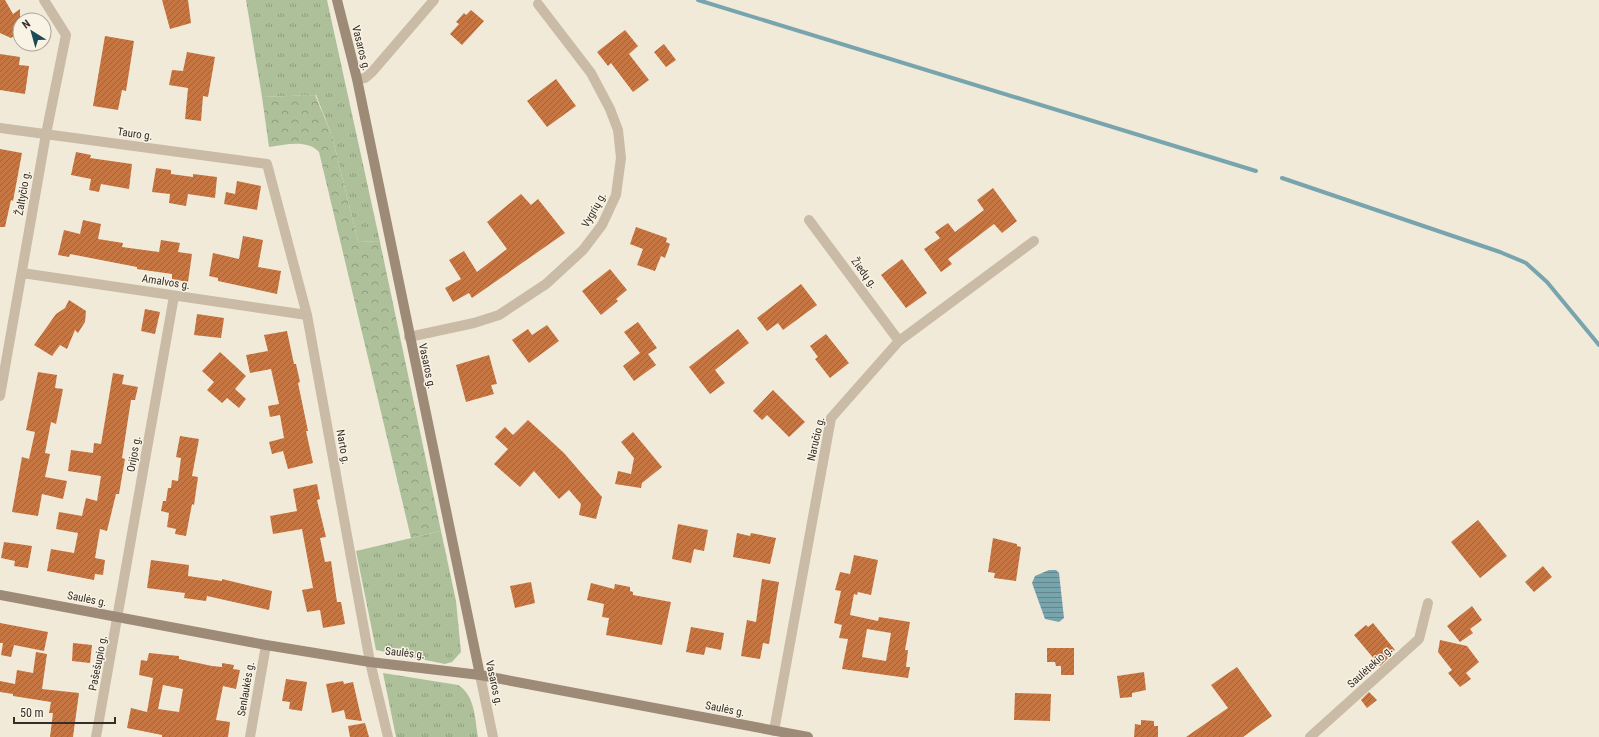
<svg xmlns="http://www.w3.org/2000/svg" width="1599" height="737" viewBox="0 0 1599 737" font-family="'Roboto Condensed',sans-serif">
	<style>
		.grass { fill: url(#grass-tufts) }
		.forest { fill: url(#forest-crowns) }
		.water { fill: url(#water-rules) }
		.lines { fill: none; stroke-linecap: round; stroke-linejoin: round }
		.stream { stroke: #78a4ae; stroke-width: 4 }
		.building { fill: url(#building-hatch); fill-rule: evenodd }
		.minor { stroke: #c9bba5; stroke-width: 10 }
		.tertiary { stroke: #c9bba5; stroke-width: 10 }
		.secondary { stroke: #9d8a77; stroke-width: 10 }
		.labels { text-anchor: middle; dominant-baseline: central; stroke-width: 3; stroke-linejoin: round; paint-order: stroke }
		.street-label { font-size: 11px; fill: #352d27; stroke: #f9f3e5 }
	</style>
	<defs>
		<pattern id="grass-tufts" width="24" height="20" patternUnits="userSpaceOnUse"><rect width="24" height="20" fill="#adc099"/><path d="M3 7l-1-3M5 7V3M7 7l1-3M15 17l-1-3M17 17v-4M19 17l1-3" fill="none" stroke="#8e9c7d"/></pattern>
		<pattern id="forest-crowns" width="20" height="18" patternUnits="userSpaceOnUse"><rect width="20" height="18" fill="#adc099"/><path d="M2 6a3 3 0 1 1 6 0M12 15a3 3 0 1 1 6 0" fill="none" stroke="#8e9c7d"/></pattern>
		<pattern id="water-rules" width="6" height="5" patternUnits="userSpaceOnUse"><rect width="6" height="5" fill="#78a4ae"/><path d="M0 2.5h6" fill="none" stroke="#63868e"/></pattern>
		<pattern id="building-hatch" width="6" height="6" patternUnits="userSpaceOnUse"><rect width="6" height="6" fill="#c67643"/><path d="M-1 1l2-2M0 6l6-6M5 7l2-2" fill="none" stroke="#a26138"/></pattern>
	</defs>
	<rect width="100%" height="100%" fill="#f1ead9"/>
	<path class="grass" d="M246 0H327L380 242 358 241 332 136 316 95 262 97Z
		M441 531 456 601 461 652 452 662 445 664 376 650 356 551Z
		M383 673 458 685C475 695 475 719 478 737H396Z"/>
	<path class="forest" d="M315 95 332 136 358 241 380 242 441 531 411 538 319 152C307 139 285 145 269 147L262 97Z"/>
	<path class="water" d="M1049 570H1056L1059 573 1064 618 1059 622 1045 619 1032 583 1035 576Z"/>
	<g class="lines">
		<path class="stream" d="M698 0 1256 171
			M1282 178 1500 252 1526 263 1547 282 1599 345"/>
	</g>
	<path class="building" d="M0 0H5L13 14 20 9V32L11 38 0 33Z
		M162 0H188L191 23 170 29Z
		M471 10 484 21 462 45 450 34 459 24 456 22 464 13 466 15Z
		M625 30 638 46 629 54 649 80 633 92 611 63 608 66 597 52Z
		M105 36 134 41 126 91 122 90 118 110 93 106Z
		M664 44 676 60 666 67 654 52Z
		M187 52 215 57 208 97 203 96 201 121 185 119 188 88 169 85 172 70 183 71Z
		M0 54 20 57 19 65 29 66 25 94 0 90Z
		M556 79 576 106 547 127 527 101Z
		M0 149 22 153 13 201 11 200 5 227H0Z
		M76 152 91 155 90 158 132 164 129 189 101 184 99 192 89 190 91 179 71 175Z
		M156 168 171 170V174L193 177V174L217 177 215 198 188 194 186 206 169 203 170 194 152 192Z
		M237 181 261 186 257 210 224 204 226 192 235 194Z
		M993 188 1017 221 1002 233 994 224 948 259 952 264 941 272 924 249 940 238 935 232 948 223 955 232 984 210 977 200Z
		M521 194 531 205 538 199 565 233 472 298 469 293 453 302 445 288 461 279 449 260 464 251 477 272 507 249 487 222Z
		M83 220 101 224 98 239 123 243 122 247 159 252 161 240 180 243 178 252 192 254 188 282 172 279V274L137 269V267L70 254 69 257 58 255 64 230 80 234Z
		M636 227 667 238 666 242 670 244 665 258 661 256 655 271 637 265 643 249 630 244Z
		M243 236 263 240 258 267 281 271 277 294 218 281V278L209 276 213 253 239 259Z
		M902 259 927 293 906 308 881 275Z
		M610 269 627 290 616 299 618 301 601 315 582 291Z
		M801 284 817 305 783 330 778 323 767 331 757 318Z
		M69 300 86 311 85 322 78 333 75 330 67 349 60 345 52 356 34 345 56 314 65 308Z
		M145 309 160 312 155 334 141 331Z
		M197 314 224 318 221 338 194 335Z
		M638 322 657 348 648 354 656 365 634 381 623 366 640 353 624 332Z
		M547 325 559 341 529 363 512 340 528 329 532 335Z
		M738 329 749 343 715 370 725 383 710 394 689 367Z
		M287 331 294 364H296L300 382 298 383 308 431H306L313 463 288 469 283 451 272 454 269 442 284 438 280 415 270 417 268 406 279 404 271 369 250 373 246 355 268 351 264 335Z
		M826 334 849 363 830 378 815 359 818 357 810 346Z
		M220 352 246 376 235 389 246 399 239 408 227 398 222 403 207 390 214 382 202 371Z
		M489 355 497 384 491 385 494 394 466 402 456 365Z
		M38 372 57 375 55 388 63 389 56 424 51 422 45 453 50 454 45 477 67 481 63 499 42 494 38 516 12 512 22 457 29 459 35 432 26 430Z
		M113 373 124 375 122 384 138 387 135 400H131L122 458 125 459 119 494H116L107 531 100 529 95 558 105 560 103 575 95 574 94 580 47 571 51 549 74 553 78 533 56 529 59 512 82 516 86 498 97 501 101 476 68 471 71 450 93 453 94 443 101 444Z
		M773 390 805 422 789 437 767 415 762 420 753 411Z
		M528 420 564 453 602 497 596 519 579 515 581 504 569 490 559 499 534 471 520 487 494 464 508 449 495 437 505 427 513 435Z
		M633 432 662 467 642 483 641 488 615 484 618 471 631 474 634 458 621 442Z
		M180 436 199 439 192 476 198 477 194 505 192 504 186 536 175 534 176 529 167 527 169 513 161 511 163 501H166L168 488H171L172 480 178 481 181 458 176 457Z
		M317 484 320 499 317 500 326 537 320 538 325 562 331 561 337 602H341L345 624 323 628 320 610 307 612 302 590 313 588 302 529 273 534 270 516 297 511 293 489Z
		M1478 520 1507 556 1480 578 1451 542Z
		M678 524 708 530 704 551 694 549 691 563 672 559Z
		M737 533 750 536 751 533 776 538 770 564 733 557Z
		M993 538 1017 544V546L1021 547 1016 581 994 578 995 573 988 572Z
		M4 542 32 546 28 568 14 566 15 561 1 558Z
		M854 555 878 560 871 595 858 592 857 595 854 594 850 615 878 621 879 617 910 622 905 650H908L906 667H910L908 678 842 669 848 639 839 638 842 625 834 623 841 591 835 590 840 572 850 574ZM867 629 891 633 886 661 862 657Z
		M151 560 189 565 188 576 222 581V579L272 591 269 610 207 596 206 601 184 598 185 593 147 588Z
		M1543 566 1552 577 1534 592 1525 582Z
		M762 579 779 582 769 644 763 643 760 659 741 656 747 620 756 622Z
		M531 582 535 603 515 608 510 586Z
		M591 583 614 589 615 584 630 587V591L633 592V595L671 602 662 645 606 635 609 618 602 617 604 604 587 600Z
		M1472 606 1482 620 1470 629 1473 633 1460 642 1447 626Z
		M0 623 48 632 44 651 14 645 11 657 1 655 3 643H0Z
		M1373 623 1395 650 1392 652 1393 653 1380 666 1354 635 1366 625 1368 627Z
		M691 627 724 633 721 650 706 647 704 655 686 652Z
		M1440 640 1467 646 1479 662 1466 673 1471 679 1460 687 1448 673 1452 670 1438 652Z
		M73 643 92 645 90 663 72 661Z
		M1047 648H1074V675H1061V666H1056L1055 662H1047Z
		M36 652 47 654 42 689 79 693 73 737H50L53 713H49L51 702 13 696V694L0 692V681L15 684 17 670 33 673Z
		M149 653 179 656V659L212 666 222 667V663L234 665 233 669 240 670 236 689 223 686 216 720 230 722 228 737H162V735L127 728 131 708 147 712 153 678 139 675 141 660 147 661ZM163 685 183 689 179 712 158 709Z
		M1237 667 1272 716 1243 737H1186L1228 708 1211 685Z
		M1144 672 1146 690 1132 693V697L1120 698 1117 676Z
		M286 679 307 682 302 711 289 709 290 702 282 701Z
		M343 681 344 684 353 682 362 721 346 719 344 710 332 713 326 684Z
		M1369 692 1377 700 1367 708 1361 700Z
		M1015 693 1051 694 1050 721 1014 720Z
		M1141 720 1154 721V726H1158V737H1134L1135 724 1141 725Z
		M365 723 369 737H350L348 726Z"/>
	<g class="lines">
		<path class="minor" d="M357 79 365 78 372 72 434 0
			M0 128 267 164 307 315 370 662 388 737
			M809 220 899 341
			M22 273 307 315
			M409 337 474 323 499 315 546 284 583 250 602 225 616 195 621 158 618 130 610 109 591 73 538 4
			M0 396 46 134 66 35 44 0
			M774 731 831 418 899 341 1034 241
			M96 737 174 296
			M250 737 266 645
			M1310 737 1419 639 1428 603"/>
		<path class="tertiary" d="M480 675 493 737"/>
		<path class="secondary" d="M337 0 357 79 480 675
			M0 595 266 645 370 662 480 675 808 737"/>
	</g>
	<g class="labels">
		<g class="street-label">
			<text transform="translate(361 48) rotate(76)">Vasaros g.</text>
			<text transform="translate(135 134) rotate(8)">Tauro g.</text>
			<text transform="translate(23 193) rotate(-80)">Žaltyčio g.</text>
			<text transform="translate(594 210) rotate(-61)">Vygrių g.</text>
			<text transform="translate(864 273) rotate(53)">Žiedų g.</text>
			<text transform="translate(166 282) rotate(9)">Amalvos g.</text>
			<text transform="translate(427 366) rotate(78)">Vasaros g.</text>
			<text transform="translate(816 439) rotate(-77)">Naručio g.</text>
			<text transform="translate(343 447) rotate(80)">Narto g.</text>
			<text transform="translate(134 454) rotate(-80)">Orijos g.</text>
			<text transform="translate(87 599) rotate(11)">Saulės g.</text>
			<text transform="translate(405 653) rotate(6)">Saulės g.</text>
			<text transform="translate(98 663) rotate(-79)">Pašešupio g.</text>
			<text transform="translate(1370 667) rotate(-42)">Saulėtekio g.</text>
			<text transform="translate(494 683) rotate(78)">Vasaros g.</text>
			<text transform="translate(246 689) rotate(-80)">Senlaukės g.</text>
			<text transform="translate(725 709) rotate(11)">Saulės g.</text>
		</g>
	</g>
	<g transform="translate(32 32) rotate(323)"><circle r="19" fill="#f9f3e5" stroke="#aba499"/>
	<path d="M0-3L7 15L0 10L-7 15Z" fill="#1c4a56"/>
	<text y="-6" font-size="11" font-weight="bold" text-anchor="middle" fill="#352d27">N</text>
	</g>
	<path d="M14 717v6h101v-6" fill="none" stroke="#352d27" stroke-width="2"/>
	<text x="20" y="717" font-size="12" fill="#352d27" stroke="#f9f3e5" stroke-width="3" paint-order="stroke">50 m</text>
</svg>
